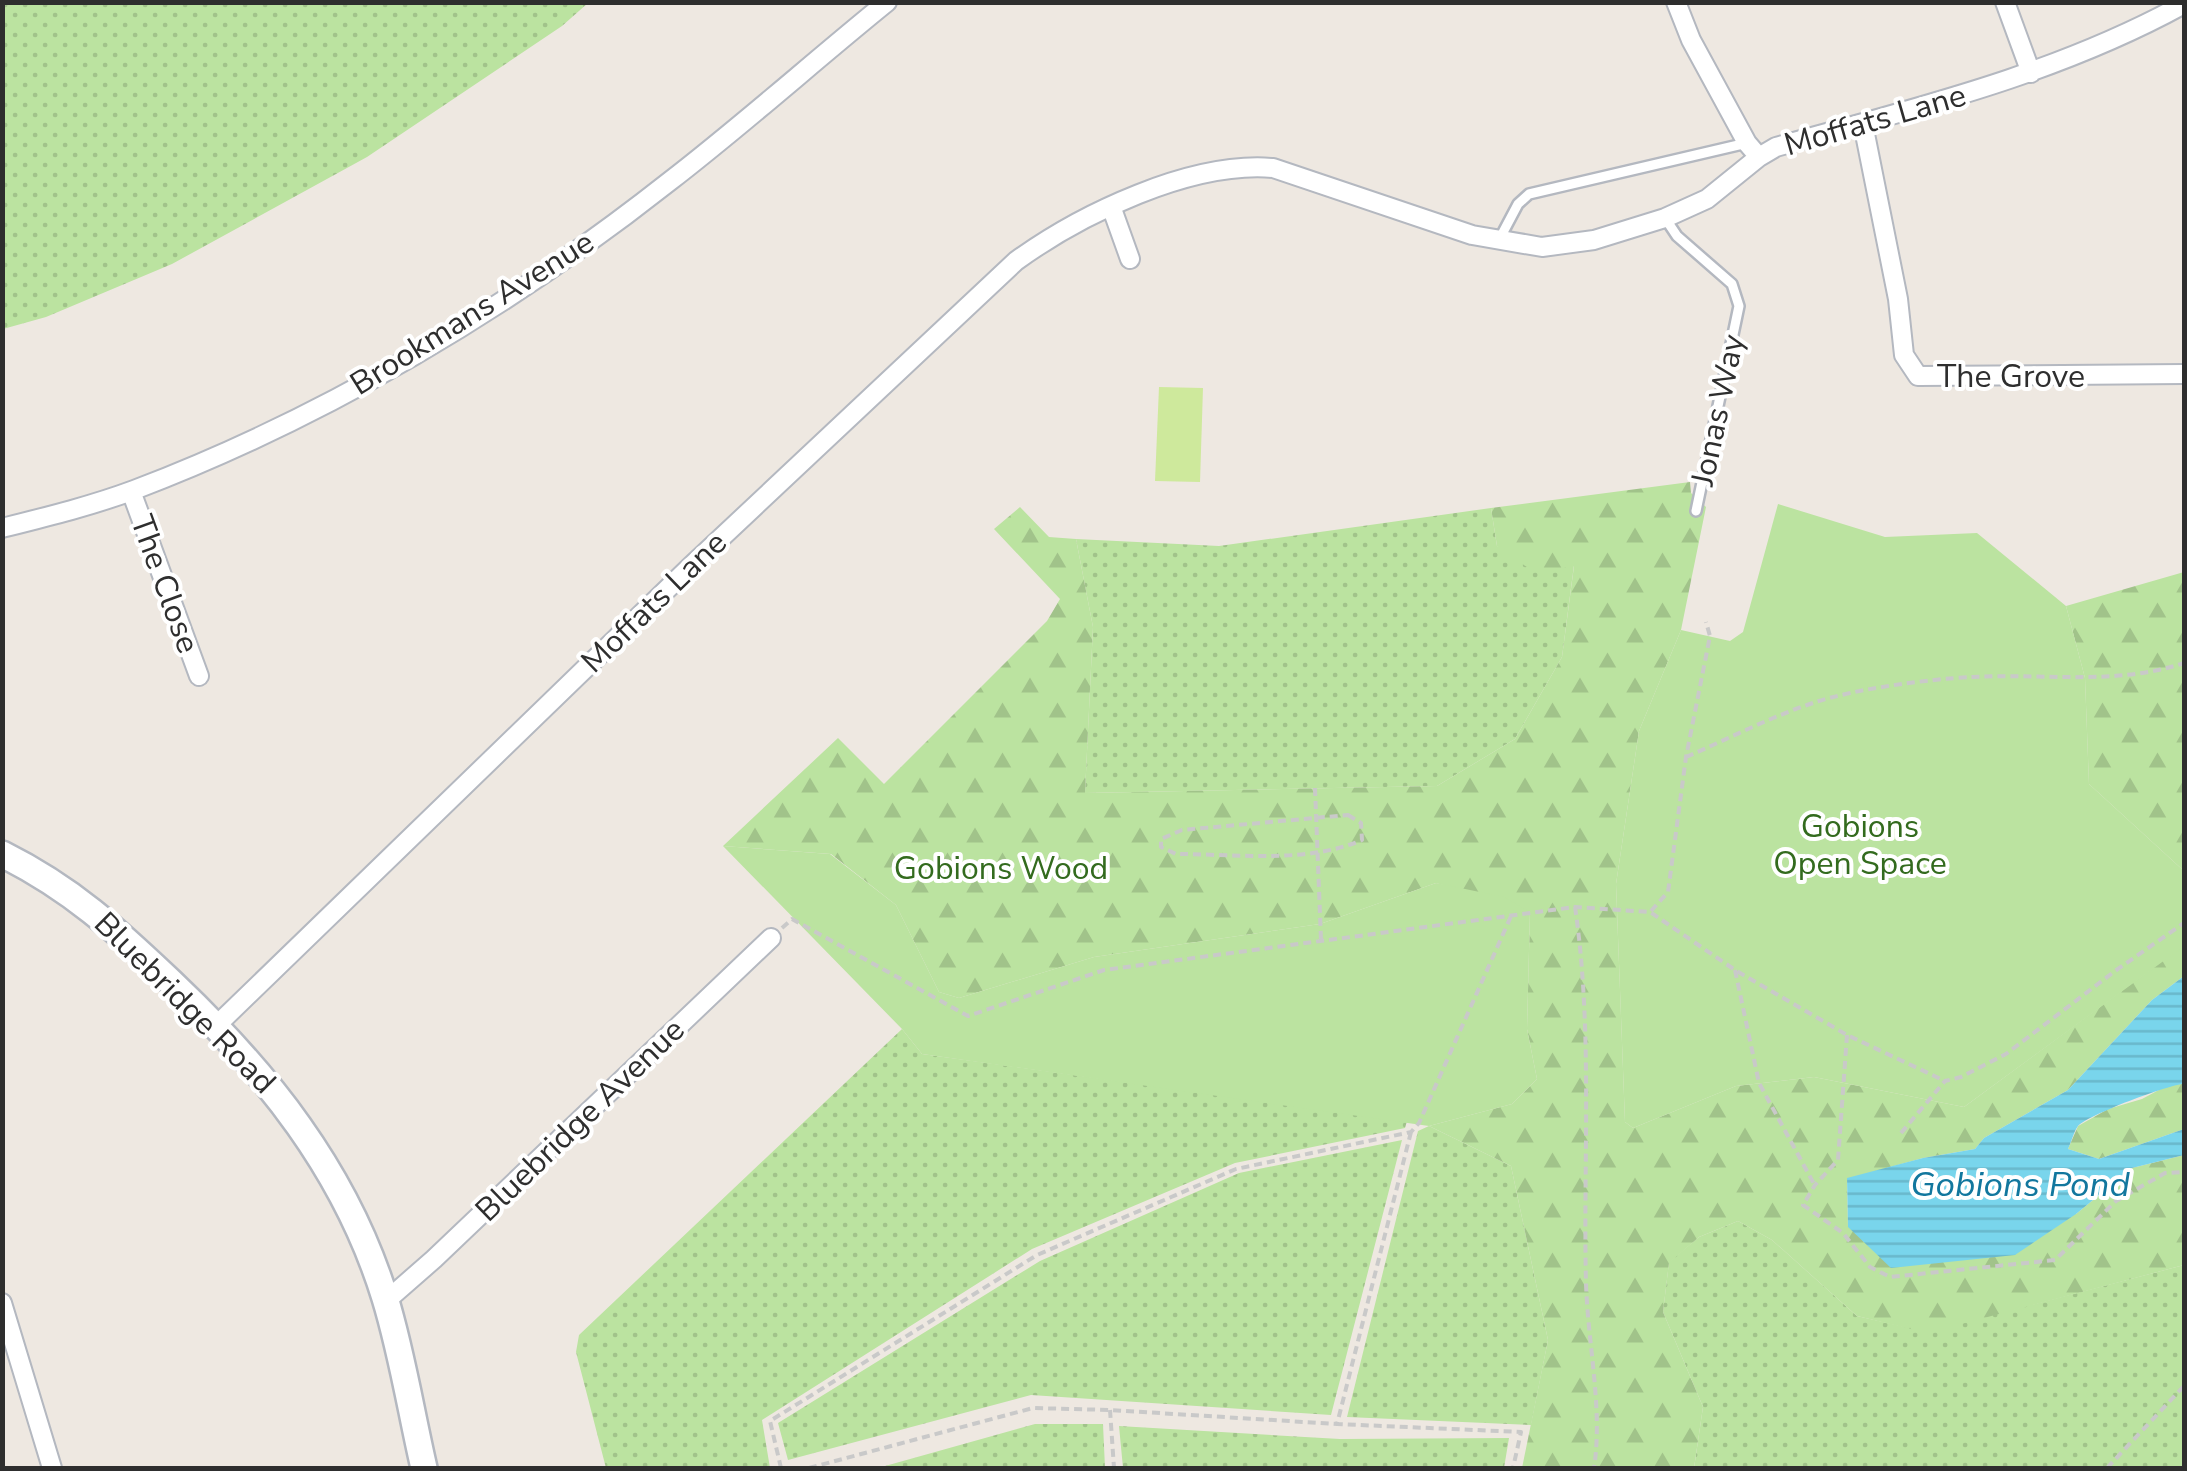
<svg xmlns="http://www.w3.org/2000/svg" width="2187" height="1471" viewBox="0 0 2187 1471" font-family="'Nunito Sans',sans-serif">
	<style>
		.grass { fill: url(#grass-dots) }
		.forest { fill: url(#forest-firs) }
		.park { fill: #bbe3a0 }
		.pitch { fill: #cee99c }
		.water { fill: url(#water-rules) }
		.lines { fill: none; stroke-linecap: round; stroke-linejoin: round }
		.lane-casing { stroke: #b4b8c0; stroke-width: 14 }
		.street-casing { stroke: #b4b8c0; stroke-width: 22 }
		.secondary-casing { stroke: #b4b8c0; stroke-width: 30 }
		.path { stroke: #c9c9c9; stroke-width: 4; stroke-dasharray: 8 5; stroke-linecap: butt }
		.lane { stroke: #fff; stroke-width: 9 }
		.street { stroke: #fff; stroke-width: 18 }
		.secondary { stroke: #fff; stroke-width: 25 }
		.labels { text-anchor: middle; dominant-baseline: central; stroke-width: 8; stroke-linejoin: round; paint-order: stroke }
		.street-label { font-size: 32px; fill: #2e2e2e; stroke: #fff }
		.park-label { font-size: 32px; fill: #336b1e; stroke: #fff }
		.water-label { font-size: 35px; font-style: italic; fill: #12779e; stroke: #fff }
	</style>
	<defs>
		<pattern id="grass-dots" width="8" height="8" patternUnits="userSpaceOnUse" patternTransform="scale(2.5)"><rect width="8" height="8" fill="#bbe3a0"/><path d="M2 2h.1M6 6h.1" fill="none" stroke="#a1c38a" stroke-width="1.8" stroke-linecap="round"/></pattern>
		<pattern id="forest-firs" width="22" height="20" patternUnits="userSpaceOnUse" patternTransform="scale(2.5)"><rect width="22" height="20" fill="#bbe3a0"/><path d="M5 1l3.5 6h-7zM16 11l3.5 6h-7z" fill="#a1c38a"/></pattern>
		<pattern id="water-rules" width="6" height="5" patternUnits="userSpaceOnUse" patternTransform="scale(2.5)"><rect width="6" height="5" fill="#79d5ec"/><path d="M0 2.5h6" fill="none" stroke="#69b7cb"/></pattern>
	</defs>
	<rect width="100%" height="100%" fill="#eee8e1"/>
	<path class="grass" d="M3 2H588V3L562 26 367 157 172 264 46 317 3 329Z
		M1491 508 1497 546 1574 565 1562 657 1515 739 1437 786 1085 793 1093 627 1076 539 1219 546Z
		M902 1029 922 1054 1407 1121 1405 1128 1235 1163 1032 1249 762 1420 770 1468H606L576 1352 579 1335Z
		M1429 1126 1511 1166 1548 1340 1531 1425 1347 1417 1418 1131Z
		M1402 1140 1331 1415 1031 1395 788 1460 778 1423 1040 1261 1239 1173Z
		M1738 1221 1772 1240 1857 1316 1927 1332 2184 1265V1468H1694L1703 1407 1663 1312 1669 1262 1699 1237Z
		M1035 1424H1103L1105 1468H878Z
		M1119 1426 1340 1439 1509 1438 1504 1468H1123Z"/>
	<path class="forest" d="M1690 482 1691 493 1706 507 1681 630 1639 731 1616 884 1625 1122 1633 1128 1736 1086 1814 1077 1964 1107 2184 945V976L2152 1000 2068 1090 1984 1138 1975 1149 1923 1158 1847 1179 1848 1227 2076 1214 2132 1168 2184 1155V1265L1927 1333 1857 1316 1772 1240 1738 1221 1699 1237 1669 1263 1663 1312 1703 1407 1694 1468H1522L1548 1340 1511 1166 1429 1126 1512 1104 1537 1079 1527 1029 1530 912 1436 883 1320 924 1094 957 959 998 939 992 896 905 831 854 723 846 838 738 884 784 1047 621 1060 599 994 529 1020 507 1049 537 1076 539 1093 627 1085 793 1437 786 1515 739 1562 657 1574 566 1534 572 1497 546 1491 508Z
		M2184 572V871L2089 784 2085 678 2066 606Z
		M2170 1084H2184V1129L2099 1159 2068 1149 2078 1126 2108 1109 2142 1099Z"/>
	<path class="park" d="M1778 504 1885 537 1977 533 2066 606 2085 678 2089 784 2184 871V946L1964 1107 1814 1077 1736 1086 1633 1128 1625 1122 1616 884 1639 731 1681 630 1730 641 1743 632Z
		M723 846 830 854 896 905 939 992 959 998 1094 957 1320 924 1436 883 1504 897 1530 912 1527 1029 1537 1079 1512 1104 1429 1126 922 1054 902 1029Z"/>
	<path class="pitch" d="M1159 387 1203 388 1200 482 1155 481Z"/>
	<path class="water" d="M2184 976V1084C2170 1084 2088 1115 2078 1126 2074 1131 2071 1143 2068 1149L2099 1159 2184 1129V1155L2132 1168 2076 1214 2015 1255 1891 1268 1848 1227 1847 1178 1923 1158 1975 1149 1984 1138 2068 1090 2152 1000Z"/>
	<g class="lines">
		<g class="lane-casing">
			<path id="lane" d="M1665 218 1677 236 1732 284 1739 306 1696 511
				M1500 238 1518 204 1529 194 1747 143"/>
		</g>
		<g class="street-casing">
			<path id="street" d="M1676 2 1691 40 1747 143 1759 157
				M2005 2 2031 73
				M1863 124 1898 299 1904 355 1918 376 2184 374
				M1111 206 1130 259
				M131 491 199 676
				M2 528C46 517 91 506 134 490 326 417 509 308 670 181 744 124 814 61 887 2
				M217 1025 690 567 1016 261C1081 214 1191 161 1273 168L1472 235 1542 247 1594 240 1665 218 1707 199 1759 157 1776 147C1916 108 2057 74 2184 4
				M386 1301 434 1259 771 938
				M2 1303 52 1468"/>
		</g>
		<g class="secondary-casing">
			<path id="secondary" d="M2 854C72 889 115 929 171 982 266 1072 346 1171 385 1298 402 1353 411 1412 424 1468"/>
		</g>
		<path class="path" d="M1686 757C1728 739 1770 717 1813 703 1853 689 1929 679 1972 677 2043 673 2116 686 2184 663
			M1315 788 1321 940
			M1348 815 1361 823 1362 840C1306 864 1236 854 1176 854L1161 847V839L1182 830Z
			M1575 907C1593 1028 1583 1162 1586 1284 1588 1345 1603 1409 1594 1468
			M1651 911 1668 892 1686 757 1710 636 1706 622
			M782 928 792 919 968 1016 1104 970 1575 907 1650 912 1735 970 1847 1035 1945 1081
			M1735 970 1759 1083 1814 1184
			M1847 1035 1838 1160 1815 1185 1803 1205 1843 1233 1870 1267 1890 1277 2055 1260 2116 1201 2165 1173 2184 1172
			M1411 1132 1337 1424 1521 1432 1513 1468
			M1901 1133 1945 1081 1961 1077 2006 1054 2115 971 2184 923
			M1110 1410 1114 1468
			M781 1468 770 1421 1037 1255 1236 1169 1411 1132 1419 1123 1512 914
			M809 1468 1033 1408 1110 1410 1337 1424
			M2107 1468 2184 1386"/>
		<use href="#lane" class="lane"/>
		<use href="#street" class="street"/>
		<use href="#secondary" class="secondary"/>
	</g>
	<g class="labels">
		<g class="street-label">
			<text transform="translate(1875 120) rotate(-16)">Moffats Lane</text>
			<text transform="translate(472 313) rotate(-32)">Brookmans Avenue</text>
			<text x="2011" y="376">The Grove</text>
			<text transform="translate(1718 410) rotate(-78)">Jonas Way</text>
			<text transform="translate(165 584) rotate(70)">The Close</text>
			<text transform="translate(654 602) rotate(-44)">Moffats Lane</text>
			<text transform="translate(185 1003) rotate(45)">Bluebridge Road</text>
			<text transform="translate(580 1120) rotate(-44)">Bluebridge Avenue</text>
		</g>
		<g class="park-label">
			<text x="1860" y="826">Gobions<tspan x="1860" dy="37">Open Space</tspan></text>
			<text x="1001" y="868">Gobions Wood</text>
		</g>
		<g class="water-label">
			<text x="2020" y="1184">Gobions Pond</text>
		</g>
	</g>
	<rect width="2187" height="1471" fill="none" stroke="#2e2e2e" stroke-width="10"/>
</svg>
